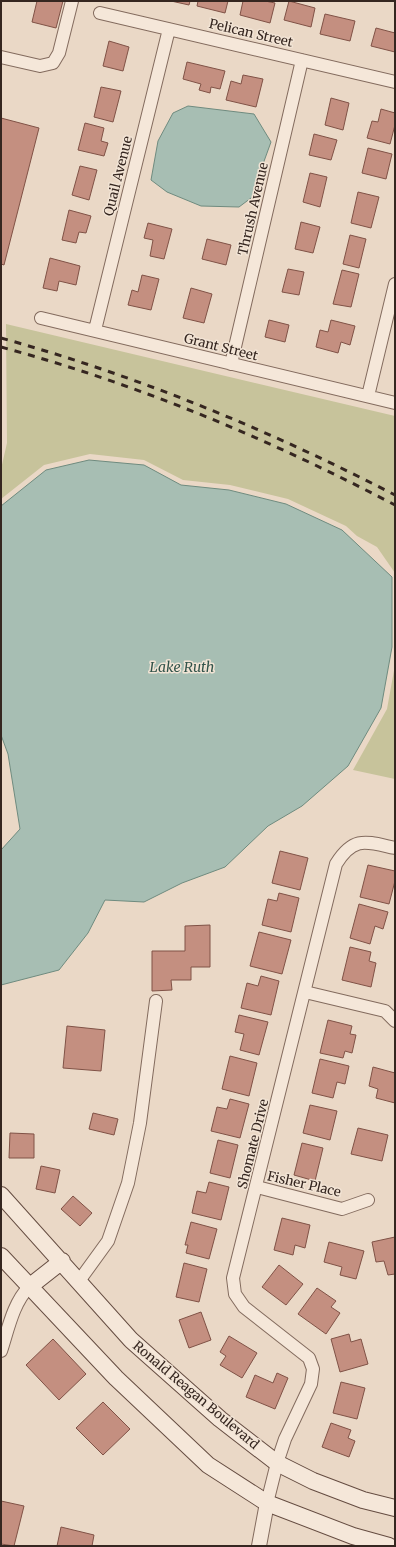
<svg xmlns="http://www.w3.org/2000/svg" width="396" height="1547" viewBox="0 0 396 1547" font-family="Merriweather,serif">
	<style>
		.green { fill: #c7c39b }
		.water { fill: #a7beb3; stroke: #6f8b7f }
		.building { fill: #c48f80; stroke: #805246 }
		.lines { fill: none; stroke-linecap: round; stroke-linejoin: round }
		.minor-casing { stroke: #836b5e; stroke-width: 14 }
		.tertiary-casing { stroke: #836b5e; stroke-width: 16 }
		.secondary-casing { stroke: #654c41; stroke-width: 18 }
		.minor { stroke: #f5e7d9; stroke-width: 12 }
		.tertiary { stroke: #f5e7d9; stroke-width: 14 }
		.secondary { stroke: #f5e7d9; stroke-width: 16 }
		.rail { stroke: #352620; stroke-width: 3; stroke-dasharray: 7 7; stroke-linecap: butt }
		.labels { text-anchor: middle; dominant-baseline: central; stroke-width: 3; stroke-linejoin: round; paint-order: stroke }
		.street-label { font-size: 13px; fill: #352620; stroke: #f2e4d5 }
		.water-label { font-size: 14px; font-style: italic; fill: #31534a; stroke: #f2e4d5 }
	</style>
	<rect width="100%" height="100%" fill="#ead8c6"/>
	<path class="green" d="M6 324 395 416V573L377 547 357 536 346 526 288 499 230 485 183 480 144 460 90 454 44 465 1 499V469L7 443Z
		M395 665V779L353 770 387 709Z"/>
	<path class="water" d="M188 106 254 114 271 142 263 164 255 195 239 207 201 206 167 192 151 180 158 141 173 113Z
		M89 460 144 465 181 485 229 490 286 504 342 530 392 577V647L381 708 348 766 302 806 268 826 225 867 182 883 144 902 105 900 88 933 59 970 1 985V850L20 829 8 754 1 735V506L46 470Z"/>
	<path class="building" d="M37 1H63L56 28 32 22Z
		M171 1H190L189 5Z
		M198 1H228L225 13 197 6Z
		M243 1H265L275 3 270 23 240 15Z
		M289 1 315 8 311 27 284 20Z
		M325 14 355 21 350 41 320 34Z
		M376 28 395 33V52L371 46Z
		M109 41 129 47 123 71 103 66Z
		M187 62 225 71 220 89 211 87 210 93 199 90 201 84 183 79Z
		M243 75 263 79 256 107 226 100 231 81 241 84Z
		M101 87 121 91 113 122 94 117Z
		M331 98 349 103 343 130 325 125Z
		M381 109 395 113V125L390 144 367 138 372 121 378 122Z
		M1 118 39 128 4 265 1 264Z
		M85 123 104 128 101 141 108 143 104 156 78 150Z
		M314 134 337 140 331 160 309 155Z
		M368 148 392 154 386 179 362 173Z
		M80 166 97 170 89 200 72 195Z
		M310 173 327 177 320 207 303 202Z
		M358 192 379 197 371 228 351 223Z
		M69 210 91 216 86 233 79 232 76 243 62 240Z
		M301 222 320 227 313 253 295 249Z
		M148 223 172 229 164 259 150 256 153 240 144 238Z
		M350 235 366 239 359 268 343 264Z
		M207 239 231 245 226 265 202 259Z
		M50 258 80 266 76 285 59 281 57 291 43 288Z
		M288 269 304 272 299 295 282 292Z
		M342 270 359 274 351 307 333 304Z
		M142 275 159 279 151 310 128 305 132 290 138 292Z
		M191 288 212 294 204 323 183 318Z
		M269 320 289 325 285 342 265 337Z
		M331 320 355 326 350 345 341 342 338 353 316 347 320 330 328 332Z
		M280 851 308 858 300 890 272 883Z
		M368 865 395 871V881L389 904 360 897Z
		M279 893 299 898 291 932 262 925 268 899 277 901Z
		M359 904 388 912 383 929 375 926 370 944 350 938Z
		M210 925V967H191V980H171L172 990 152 991V951H185V926Z
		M259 932 291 940 282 974 250 966Z
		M350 947 371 952 369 961 376 963 371 987 342 980Z
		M261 976 279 981 271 1015 241 1008 247 983 258 986Z
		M239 1015 268 1022 259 1055 240 1050 244 1034 235 1032Z
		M328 1020 352 1026 350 1034 356 1035 352 1053 345 1051 343 1058 320 1053Z
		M67 1026 105 1030 101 1071 63 1068Z
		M230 1056 257 1063 249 1096 222 1089Z
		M320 1059 349 1066 345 1084 337 1082 333 1098 312 1093Z
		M373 1067 395 1073V1103L376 1098 378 1089 369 1086Z
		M230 1099 249 1104 240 1138 211 1131 217 1107 227 1109Z
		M310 1105 337 1111 330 1140 303 1133Z
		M93 1113 118 1119 114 1135 89 1129Z
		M358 1128 388 1135 382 1161 351 1154Z
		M10 1133 34 1134V1158H9Z
		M218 1140 238 1145 230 1178 210 1173Z
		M302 1143 323 1148 315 1181 294 1175Z
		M41 1166 60 1170 55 1193 36 1189Z
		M209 1182 229 1187 221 1220 192 1213 197 1191 206 1193Z
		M73 1196 92 1213 80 1226 61 1209Z
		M282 1218 310 1225 305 1248 295 1245 293 1255 274 1250Z
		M191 1222 217 1229 209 1259 186 1253 188 1245H185Z
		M395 1237V1274L388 1275 384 1261 376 1262 372 1242Z
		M329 1242 364 1251 356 1279 340 1275 342 1267 324 1262Z
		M184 1263 207 1269 199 1302 176 1297Z
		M279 1265 303 1284 286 1305 262 1287Z
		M317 1288 336 1301 331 1307 340 1313 326 1334 298 1314Z
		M201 1312 211 1340 189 1348 179 1320Z
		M349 1334 351 1342 361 1339 368 1364 340 1372 331 1339Z
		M229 1336 257 1353 242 1378 220 1365 226 1356 220 1352Z
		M53 1339 86 1374 59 1400 26 1365Z
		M277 1373 288 1378 275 1409 246 1397 255 1375 273 1383Z
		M341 1382 365 1388 357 1419 333 1413Z
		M103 1402 130 1429 103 1455 76 1428Z
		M331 1423 351 1430 348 1438 355 1441 349 1457 322 1447Z
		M1 1501 24 1506 14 1546 1 1544Z
		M61 1527 94 1535 92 1546H57Z"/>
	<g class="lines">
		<g class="minor-casing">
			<path id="minor" d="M100 13 395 82
				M1 57 40 66 53 63 59 53 72 1
				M41 318 395 403
				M95 330 169 29
				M231 364 302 60
				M368 396 395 284
				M305 992 385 1011 395 1021
				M257 1187 342 1209 368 1200
				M79 1281 108 1241 128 1183 140 1123 156 1001
				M1 1351C8 1330 13 1303 29 1287
				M267 1503 277 1463 285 1439 311 1384 313 1369 309 1358 244 1307 235 1294 233 1278 336 864C354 835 367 842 395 848"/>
		</g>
		<g class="tertiary-casing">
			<path id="tertiary" d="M259 1546 267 1503"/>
		</g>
		<g class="secondary-casing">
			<path id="secondary" d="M1 1195 131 1340 220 1419 277 1463 313 1481 363 1500 395 1508
				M1 1256 116 1378 208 1465 267 1503 353 1536 389 1546
				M29 1287 62 1261"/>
		</g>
		<use href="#minor" class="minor"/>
		<use href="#tertiary" class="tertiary"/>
		<use href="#secondary" class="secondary"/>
		<path class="rail" d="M1 338C138 376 269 430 395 495
			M1 347C138 384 269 439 395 505"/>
	</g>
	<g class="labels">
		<g class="street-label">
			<text transform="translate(251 33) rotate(13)">Pelican Street</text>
			<text transform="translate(118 176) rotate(-76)">Quail Avenue</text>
			<text transform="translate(253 209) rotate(-77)">Thrush Avenue</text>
			<text transform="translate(221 347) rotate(14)">Grant Street</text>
			<text transform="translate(253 1144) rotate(-76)">Shomate Drive</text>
			<text transform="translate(304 1184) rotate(13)">Fisher Place</text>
			<text transform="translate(196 1395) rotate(40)">Ronald Reagan Boulevard</text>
		</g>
		<g class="water-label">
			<text x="182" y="667">Lake Ruth</text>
		</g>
	</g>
	<rect width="396" height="1547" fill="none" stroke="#352620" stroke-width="4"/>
</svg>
